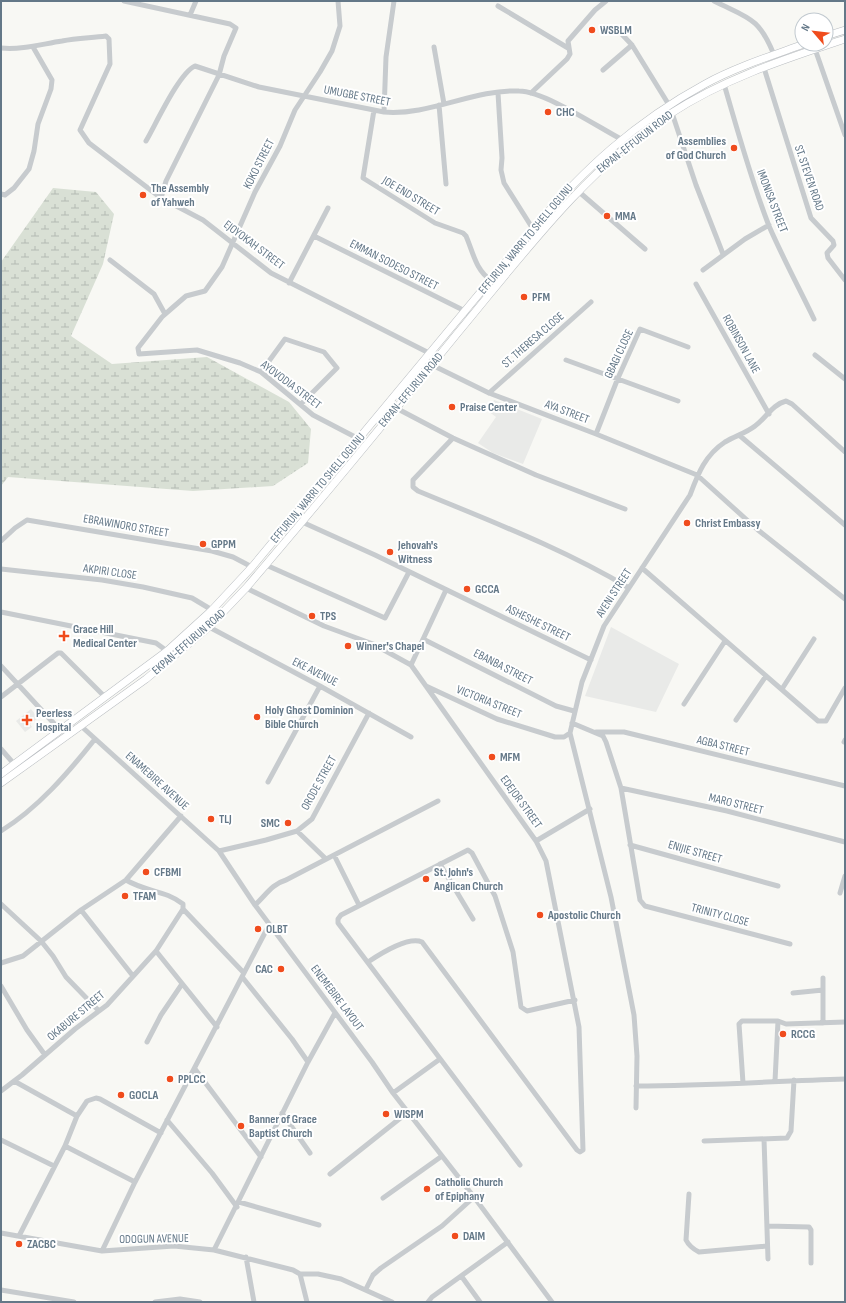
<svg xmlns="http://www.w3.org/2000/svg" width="846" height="1303" viewBox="0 0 846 1303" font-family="'Sofia Sans Condensed',sans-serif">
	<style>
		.built { fill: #e9eae8 }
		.wetland { fill: url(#wetland-marsh) }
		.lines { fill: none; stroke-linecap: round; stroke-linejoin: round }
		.major-casing { stroke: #babec2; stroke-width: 8 }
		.minor { stroke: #c7cbce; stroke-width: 5 }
		.major { stroke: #fff; stroke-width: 7 }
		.poi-dot { fill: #f04c1d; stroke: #fff; stroke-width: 1.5 }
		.labels { text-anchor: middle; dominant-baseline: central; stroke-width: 4; stroke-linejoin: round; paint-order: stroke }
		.poi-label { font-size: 12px; font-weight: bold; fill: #647888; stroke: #fff; text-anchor: start }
		.street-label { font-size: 12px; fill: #647888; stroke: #fff }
	</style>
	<defs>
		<pattern id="wetland-marsh" width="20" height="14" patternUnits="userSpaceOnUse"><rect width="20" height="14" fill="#d9e0d5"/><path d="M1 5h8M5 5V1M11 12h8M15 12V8" fill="none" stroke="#b4bab3"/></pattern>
	</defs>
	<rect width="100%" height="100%" fill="#f8f8f4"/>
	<path class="built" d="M494 400 542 419 523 464 493 453 478 443 496 417 488 411Z
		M611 627 679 664 656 712 585 696Z
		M31 709 38 718 30 724 32 727 25 732 16 721Z"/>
	<path class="wetland" d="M53 188 96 192 114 214 103 264 71 336 112 364 207 357 289 402 311 429 308 463 273 486 193 491 8 477 1 486V262Z"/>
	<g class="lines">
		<g class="major-casing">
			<path id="major" d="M826 36 845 30
				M1 774 167 651 212 610 252 567 533 229C584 169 635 122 705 84 736 67 771 56 804 44
				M1 783 146 679 209 627 246 588C317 505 387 420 456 335 522 256 583 172 670 114 723 79 785 59 845 39"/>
		</g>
		<path class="minor" d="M124 1 230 24 236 28 224 56 219 75 166 181 161 198
			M338 1 340 26 332 51 320 72 295 110 280 146 255 192 222 267 205 291 186 296 171 309 162 317 138 348 139 354 197 350 240 363 261 372 313 415 359 439
			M714 1C748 18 759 17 774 55
			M498 6 568 48
			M190 15 196 1
			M615 27 632 45 669 105
			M434 47 444 104
			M1 48C22 50 42 44 62 41 77 38 91 38 106 36L109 39 110 64 80 130 89 143 161 198 203 220 271 273 431 354
			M815 49 845 135
			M764 68 811 218 833 241 834 245 827 253 828 258 845 280
			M603 70 632 45
			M724 84C738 132 751 180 769 226 783 258 799 288 814 319
			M498 93 502 158 501 170 504 183 533 229
			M531 93 567 59 570 54 568 41 595 10 606 1
			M439 105 446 184
			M374 110 363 178 435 223 463 233 466 236C473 252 476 271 491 280
			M384 112 386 57 394 1
			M672 113 696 185 723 254
			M146 141C156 124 179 73 195 66L259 87 384 112C429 116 474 89 519 91 544 91 598 127 621 139
			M578 191 645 249
			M1 194 5 195 14 188 29 169 34 151 38 124 51 89 52 80 33 47
			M314 236 465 311 471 318
			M110 260 154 294 165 314
			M703 270 745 239 769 225
			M289 283 328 208
			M696 284 769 414
			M815 355 845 379
			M566 360 678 401
			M432 365 489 393 596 434 697 475 758 530 845 599
			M261 372 285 339 324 352 337 368 301 404
			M489 393 591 302
			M396 408 453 438 536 475 625 509
			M596 434 618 378 640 329 688 347
			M739 435 845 525
			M453 438 413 480V487L418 491C490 521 562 548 629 588
			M302 522 375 555 591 660
			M1 541 15 528 27 520 212 551 233 557 252 567
			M266 565 385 618 409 572
			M642 568 818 721H826L845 688
			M1 569 102 580 143 587 192 598 212 610
			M246 588 324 626 373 644 411 665 536 841 546 861 579 1027 583 1150 580 1152 577 1150 422 942C408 936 380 954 368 962
			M1 612 156 643 167 651
			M209 627 320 686 411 737
			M423 639 556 706 574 711
			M411 665 446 590
			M1 666 59 729
			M426 686 497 719 555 737H564L570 733
			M782 689 814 639
			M1 697 58 653H61L105 697
			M684 704 725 641
			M736 720 766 676
			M572 723 603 736 606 742 621 788 640 900 645 906 790 944
			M81 726 219 851 255 905 372 1062 393 1093 474 1197 552 1302
			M596 732H624L845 786
			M844 742 845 740
			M1 749 14 764
			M268 782 320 686
			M621 788 727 811 845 842
			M1 831C38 808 68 773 95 739
			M297 831 326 859
			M536 841 590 809
			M630 845 778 886
			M219 851 266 840 297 831 312 819 369 713
			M334 855 359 905
			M440 864 473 919
			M126 880C146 892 165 890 183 904V909L243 972
			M840 893 845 876
			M1 904 41 941 53 956 66 977 99 1011
			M255 905C266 895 272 884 286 880L438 801
			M81 910 133 976
			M156 951 217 1027
			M1 963 23 956 81 910 126 880 181 816
			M243 978 292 1039 308 1062
			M1 986 27 1030 45 1055
			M793 993 823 990
			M823 1023V978
			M147 1042 161 1015 182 984
			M195 1069 261 1157
			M14 1081 77 1116
			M775 1081 778 1021
			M743 1083 739 1024 742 1021H778L786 1024 845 1022
			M636 1086C706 1086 775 1081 845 1079
			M1 1091 22 1075 75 1029 107 1005 156 951 183 909
			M393 1093 440 1059
			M636 1108 637 1056 634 1015 611 897 570 733 582 682 604 626 690 495C698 474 705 455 725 442 735 436 746 433 755 426 765 419 773 404 786 401L792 404 845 452
			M282 1113 310 1153
			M167 1120 212 1173 237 1207
			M764 1139 768 1259
			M1 1140 54 1166
			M704 1141 787 1138 791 1131 794 1080
			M65 1146 135 1182
			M520 1165 338 923V919L341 915 468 850 472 853 495 896 513 952 521 1007 527 1011 575 1000
			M330 1174 408 1112
			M689 1194 686 1240C689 1246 693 1249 699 1252L767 1246
			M383 1198 442 1156
			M239 1202 319 1225
			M767 1226 809 1227 811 1230V1263
			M1 1233 102 1251 174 1246 214 1250 293 1270 300 1274 307 1302
			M19 1236 65 1146 77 1116 87 1101 96 1098 100 1099 161 1133
			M214 1250 308 1062 335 1013
			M102 1251 135 1182 269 925
			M246 1257 254 1302
			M300 1274H318L341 1279 392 1302
			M462 1277 480 1302
			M366 1289 373 1275 381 1268 442 1226 474 1197
			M1 1290 74 1302
			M155 1302 180 1299 200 1302
			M428 1302 432 1297 508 1242"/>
		<use href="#major" class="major"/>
	</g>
	<g class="poi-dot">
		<circle cx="592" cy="30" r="4"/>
		<circle cx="548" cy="112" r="4"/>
		<circle cx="734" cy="148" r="4"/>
		<circle cx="143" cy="195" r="4"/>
		<circle cx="607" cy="216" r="4"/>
		<circle cx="524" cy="297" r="4"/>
		<circle cx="452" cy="407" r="4"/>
		<circle cx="687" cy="523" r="4"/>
		<circle cx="203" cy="544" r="4"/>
		<circle cx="390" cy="552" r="4"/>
		<circle cx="467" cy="589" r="4"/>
		<circle cx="312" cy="616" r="4"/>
		<path d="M62 630h4v4h4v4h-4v4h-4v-4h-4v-4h4z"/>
		<circle cx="348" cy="646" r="4"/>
		<circle cx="257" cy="717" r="4"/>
		<path d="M25 714h4v4h4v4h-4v4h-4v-4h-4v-4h4z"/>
		<circle cx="492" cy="757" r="4"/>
		<circle cx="211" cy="819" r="4"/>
		<circle cx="288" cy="823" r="4"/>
		<circle cx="146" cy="872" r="4"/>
		<circle cx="426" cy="879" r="4"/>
		<circle cx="125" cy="896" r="4"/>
		<circle cx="540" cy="915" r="4"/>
		<circle cx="258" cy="929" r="4"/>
		<circle cx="281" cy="969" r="4"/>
		<circle cx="783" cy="1034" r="4"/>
		<circle cx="170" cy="1079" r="4"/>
		<circle cx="121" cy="1095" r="4"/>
		<circle cx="386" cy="1114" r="4"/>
		<circle cx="241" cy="1126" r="4"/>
		<circle cx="427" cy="1189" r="4"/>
		<circle cx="455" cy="1236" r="4"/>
		<circle cx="19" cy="1244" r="4"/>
	</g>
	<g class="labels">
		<g class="poi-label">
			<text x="600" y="30">WSBLM</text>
			<text x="556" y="112">CHC</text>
			<text x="726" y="141" text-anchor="end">Assemblies<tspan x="726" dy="14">of God Church</tspan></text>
			<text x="151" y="188">The Assembly<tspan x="151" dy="14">of Yahweh</tspan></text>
			<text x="615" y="216">MMA</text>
			<text x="532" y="297">PFM</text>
			<text x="460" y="407">Praise Center</text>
			<text x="695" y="523">Christ Embassy</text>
			<text x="211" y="544">GPPM</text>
			<text x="398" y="545">Jehovah's<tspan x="398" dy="14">Witness</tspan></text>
			<text x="475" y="589">GCCA</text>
			<text x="320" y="616">TPS</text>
			<text x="73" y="629">Grace Hill<tspan x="73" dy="14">Medical Center</tspan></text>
			<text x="356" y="646">Winner's Chapel</text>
			<text x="265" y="710">Holy Ghost Dominion<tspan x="265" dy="14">Bible Church</tspan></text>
			<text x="36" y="713">Peerless<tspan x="36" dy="14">Hospital</tspan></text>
			<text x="500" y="757">MFM</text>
			<text x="219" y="819">TLJ</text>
			<text x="280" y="823" text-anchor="end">SMC</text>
			<text x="154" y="872">CFBMI</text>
			<text x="434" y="872">St. John's<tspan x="434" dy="14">Anglican Church</tspan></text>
			<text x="133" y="896">TFAM</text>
			<text x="548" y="915">Apostolic Church</text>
			<text x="266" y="929">OLBT</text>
			<text x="273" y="969" text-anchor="end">CAC</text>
			<text x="791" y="1034">RCCG</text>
			<text x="178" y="1079">PPLCC</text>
			<text x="129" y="1095">GOCLA</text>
			<text x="394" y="1114">WISPM</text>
			<text x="249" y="1119">Banner of Grace<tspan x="249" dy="14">Baptist Church</tspan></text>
			<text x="435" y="1182">Catholic Church<tspan x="435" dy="14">of Epiphany</tspan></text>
			<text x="463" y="1236">DAIM</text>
			<text x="27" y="1244">ZACBC</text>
		</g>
		<g class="street-label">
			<text transform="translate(357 96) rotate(11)">UMUGBE STREET</text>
			<text transform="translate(635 142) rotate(-38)">EKPAN-EFFURUN ROAD</text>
			<text transform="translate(259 164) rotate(-63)">KOKO STREET</text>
			<text transform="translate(809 178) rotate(71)">ST. STEVEN ROAD</text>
			<text transform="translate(411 196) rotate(31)">JOE END STREET</text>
			<text transform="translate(772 201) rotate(69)">IMONISA STREET</text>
			<text transform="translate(526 239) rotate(-50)">EFFURUN, WARRI TO SHELL OGUNU</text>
			<text transform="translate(254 245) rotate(37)">EJOYOKAH STREET</text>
			<text transform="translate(394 265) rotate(27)">EMMAN SODESO STREET</text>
			<text transform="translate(533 340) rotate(-41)">ST. THERESA CLOSE</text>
			<text transform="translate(741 344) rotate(61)">ROBINSON LANE</text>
			<text transform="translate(619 354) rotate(-65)">GBAGI CLOSE</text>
			<text transform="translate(291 385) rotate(37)">AYOVODIA STREET</text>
			<text transform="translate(411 390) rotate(-50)">EKPAN-EFFURUN ROAD</text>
			<text transform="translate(567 412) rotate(21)">AYA STREET</text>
			<text transform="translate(318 488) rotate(-50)">EFFURUN, WARRI TO SHELL OGUNU</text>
			<text transform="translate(126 526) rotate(10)">EBRAWINORO STREET</text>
			<text transform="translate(110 572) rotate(8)">AKPIRI CLOSE</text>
			<text transform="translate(614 593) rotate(-57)">AYENI STREET</text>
			<text transform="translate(538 623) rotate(26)">ASHESHE STREET</text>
			<text transform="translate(189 642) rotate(-41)">EKPAN-EFFURUN ROAD</text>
			<text transform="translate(503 667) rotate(27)">EBANBA STREET</text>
			<text transform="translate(315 672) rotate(27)">EKE AVENUE</text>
			<text transform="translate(489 702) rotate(22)">VICTORIA STREET</text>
			<text transform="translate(723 746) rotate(14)">AGBA STREET</text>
			<text transform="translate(157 781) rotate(42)">ENAMEBIRE AVENUE</text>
			<text transform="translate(319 783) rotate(-61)">ORODE STREET</text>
			<text transform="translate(521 802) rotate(54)">EDEJOR STREET</text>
			<text transform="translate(736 804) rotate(14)">MARO STREET</text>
			<text transform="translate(695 852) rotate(16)">ENIJIE STREET</text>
			<text transform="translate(720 915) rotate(15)">TRINITY CLOSE</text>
			<text transform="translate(337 998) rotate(53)">ENEMEBIRE LAYOUT</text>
			<text transform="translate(76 1016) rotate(-40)">OKABURE STREET</text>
			<text transform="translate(154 1239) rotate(-1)">ODOGUN AVENUE</text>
		</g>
	</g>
	<rect width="846" height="1303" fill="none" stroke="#647888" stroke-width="4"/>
	<g transform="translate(814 32) rotate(298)"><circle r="19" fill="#ffffff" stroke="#c1c9cf"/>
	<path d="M0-3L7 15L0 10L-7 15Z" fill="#f04c1d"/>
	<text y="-6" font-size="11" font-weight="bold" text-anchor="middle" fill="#647888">N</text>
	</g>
</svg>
